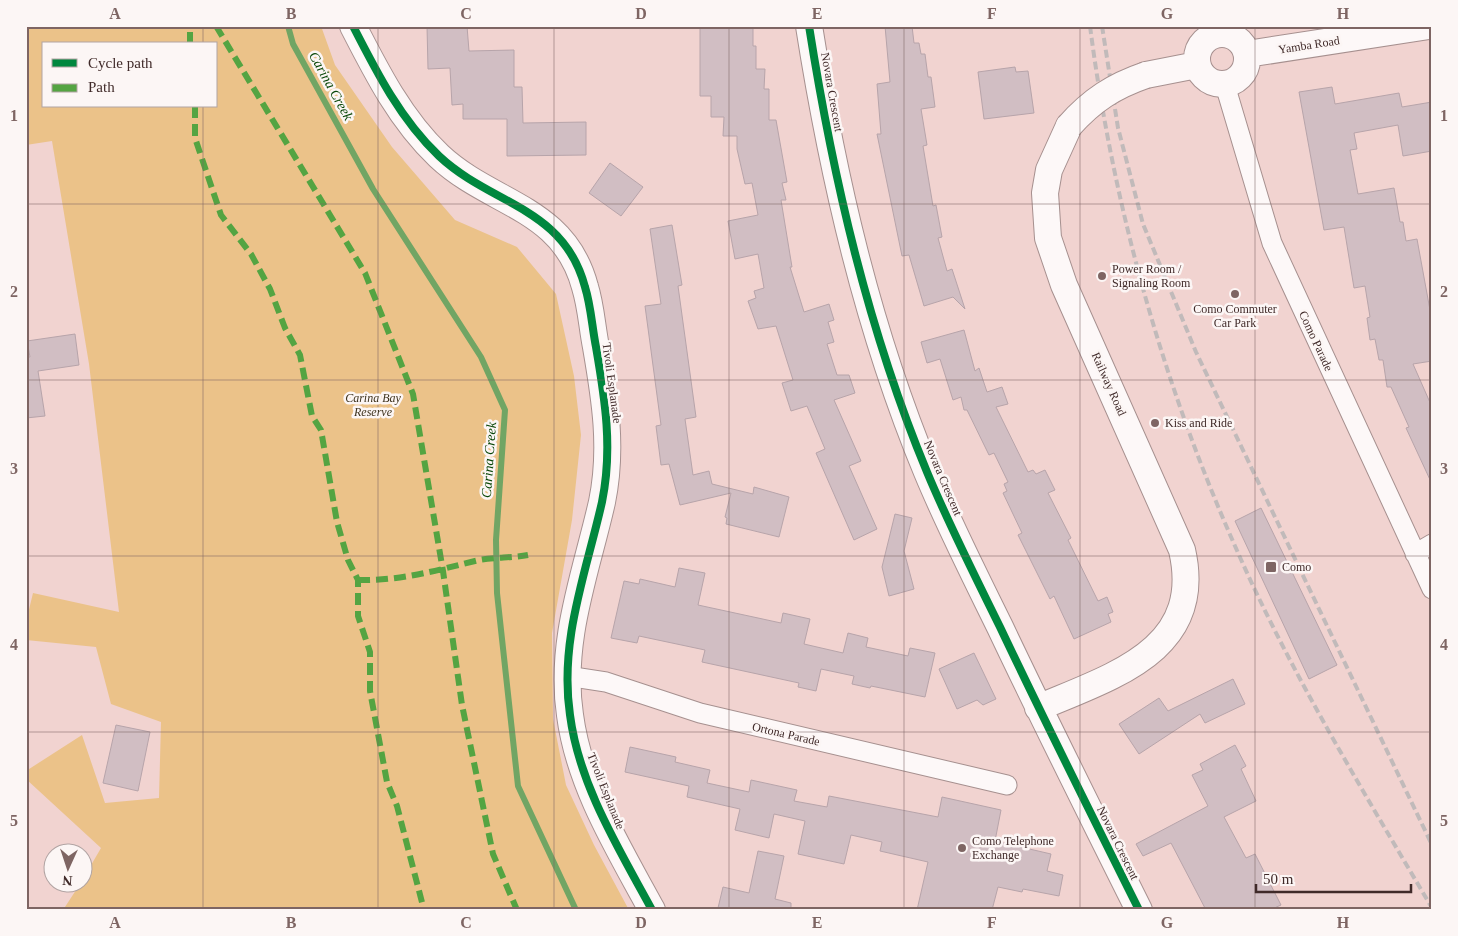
<svg xmlns="http://www.w3.org/2000/svg" width="1458" height="936" viewBox="0 0 1458 936" font-family="Georgia,serif">
	<style>
		.green { fill: #ebc289; fill-rule: evenodd }
		.lines { fill: none; stroke-linecap: round; stroke-linejoin: round }
		.stream { stroke: #71a564; stroke-width: 6 }
		.building { fill: #d1bec3; stroke: #b7a4aa }
		.street-casing { stroke: #a6908f; stroke-width: 21 }
		.secondary-casing { stroke: #a6908f; stroke-width: 28 }
		.street { stroke: #fdf8f8; stroke-width: 19 }
		.secondary { stroke: #fdf8f8; stroke-width: 26 }
		.rail { stroke: #c1baba; stroke-width: 4; stroke-dasharray: 8 4; stroke-linecap: butt }
		.secondary-bridge-casing { stroke: #a6908f; stroke-width: 28; stroke-linecap: butt }
		.secondary-bridge { stroke: #fdf8f8; stroke-width: 26 }
		.quiet { stroke: #54a442; stroke-width: 6; stroke-dasharray: 12 6; stroke-linecap: butt }
		.cycleway-casing { stroke: #fcf6f5; stroke-width: 11 }
		.cycleway { stroke: #00873e; stroke-width: 8 }
		.grid { fill: none; stroke: #7e6563; stroke-width: 1; stroke-opacity: 0.55 }
		.poi-dot { fill: #7e6563; stroke: #fcf6f5; stroke-width: 2 }
		.labels { text-anchor: middle; dominant-baseline: central; stroke-width: 5; stroke-linejoin: round; paint-order: stroke }
		.street-label { font-size: 12px; fill: #402a29; stroke: #fcf6f5 }
		.poi-label { font-size: 12px; fill: #402a29; stroke: #fcf6f5; text-anchor: start }
		.park-label { font-size: 12px; font-style: italic; fill: #3d321d; stroke: #fcf6f5 }
		.water-label { font-size: 14px; font-style: italic; fill: #094708; stroke: #fcf6f5 }
		.neatline { fill: none; stroke: #7e6563; stroke-width: 2 }
		.grid-label { font-size: 16px; text-anchor: middle; font-weight: bold; fill: #7e6563 }
	</style>
	<rect width="100%" height="100%" fill="#f1d3d0"/>
	<path class="green" d="M26 26H321L335 65 392 147 455 220 517 247 556 294 574 376 581 435 572 520 552 633 553 719 566 785 594 845 629 910H63L80 884H82L83 879 101 848 26 779V771L82 735 105 803 159 798 161 722 111 704 96 647 26 640V622L33 593 119 612 89 364 52 141 26 145ZM44 44H216V106H44Z"/>
	<g class="lines">
		<path class="stream" d="M288 26 293 44 373 189 481 357 505 410 496 540 497 593 518 786 576 910"/>
	</g>
	<path class="building" d="M427 26H467L469 51 514 50V87H522L523 123 586 122V155L507 156V119H463V104L452 105 450 68 428 69Z
		M700 26H753V46H756V69H765L764 89H769V120H776L787 182 782 183 786 200H781L792 267H790L804 312 829 304 834 320 828 322 834 342 827 344 837 375H849L855 393 834 400 861 461 849 466 877 529 854 540 816 453 825 449 807 406 791 411 782 383 793 380 776 326 758 329 748 301 756 298 754 291 764 288 758 254 735 259 728 221 758 215 752 183 745 184 737 149V136H723L724 117H711V96H700Z
		M885 26H912L914 43H919L921 54H925L928 77H931L935 107 921 109 927 145 923 146 933 206 936 205 942 237 938 238 947 271 952 269 965 309 953 297 924 306 909 255 902 256 877 134H881L877 84 890 82Z
		M1015 67 1016 72 1028 71 1034 113 984 119 978 72Z
		M1332 87 1335 104 1399 93 1402 107 1432 102V151L1403 156 1398 125 1354 133 1357 149 1350 150 1358 194 1394 188 1400 222H1403L1406 241 1417 239 1432 321V361L1413 364 1432 407V484L1406 428 1409 427 1391 387H1387L1383 360H1379L1375 339 1370 340 1367 318 1370 317 1365 286 1354 288 1344 227 1324 230 1299 92Z
		M610 163 643 187 621 216 589 193Z
		M672 225 682 285 678 286 696 417 685 419 693 475 709 471 712 484 753 494 754 487 789 497 779 537 726 524 727 518 725 517 731 493 680 505 669 464 661 465 656 426 661 425 645 306 661 304 650 229Z
		M964 330 975 371 979 368 987 392 1002 387 1008 404 996 407 1028 472 1033 470 1036 474 1045 470 1055 490 1048 493 1071 538 1068 540 1098 601 1107 597 1113 612 1108 614 1111 622 1074 639 1054 596 1050 599 1018 535 1022 533 1003 493 1007 491 1004 484 1008 482 994 453 989 455 967 410H964L961 397 953 400 940 359 927 363 921 342Z
		M75 334 79 365 38 371 45 416 26 418V357H30L27 341Z
		M1261 508 1337 665 1309 679 1235 521Z
		M895 514 912 518 904 551 914 589 889 596 882 567Z
		M679 568 705 573 698 605 781 623 783 613 810 619 804 644 843 653 848 633 868 638 866 647 908 656 910 648 935 653 925 697 871 686 870 688 852 684 854 676 821 669 816 691 798 687 799 683 702 662 705 650 639 636 637 643 611 638 624 581 639 584 640 579 675 587Z
		M974 653 996 699 983 705 977 700 957 709 939 669Z
		M1233 679 1245 704 1205 723 1200 714 1139 754 1119 724 1159 698 1168 711Z
		M116 725 150 732 138 791 103 783Z
		M1235 745 1246 766 1241 769 1256 801 1224 817 1246 858 1255 854 1281 905 1270 910H1206L1171 843 1143 856 1136 844 1208 806 1192 775 1203 770 1200 764Z
		M630 747 676 757 675 762 710 770 707 783 749 792 751 780 797 790 794 801 827 807 829 796 938 817 942 797 1001 810 995 841 1051 854 1047 871 1063 875 1059 896 1023 889 1022 892 998 887 992 910H917L928 862 880 851 882 842 851 835 844 864 798 854 805 821 774 814 769 838 735 830 740 809 687 797 689 786 625 772Z
		M758 851 784 856 775 899 791 903V910L718 908 723 887 749 893Z"/>
	<g class="lines">
		<g class="street-casing">
			<path id="street" d="M1216 26V34
				M1225 85 1272 243 1432 589
				M1415 554 1432 544
				M567 676 606 682 700 713 1007 785"/>
		</g>
		<g class="secondary-casing">
			<path id="secondary" d="M353 26C377 73 401 120 439 156 491 205 564 207 585 287 591 306 592 327 596 347 605 399 613 449 602 502 586 573 559 641 570 715 579 785 619 849 652 910
				M809 26C833 178 868 330 927 472 949 525 975 576 1000 627 1045 722 1092 816 1139 910
				M1197 59a25 25 0 1 1 50 0a25 25 0 1 1-50 0Z
				M1247 54 1429 26
				M1146 75 1197 65
				M1038 708C1113 676 1205 650 1182 550L1064 285 1048 238 1045 193 1049 170 1069 126"/>
		</g>
		<use href="#street" class="street"/>
		<use href="#secondary" class="secondary"/>
		<path class="rail" d="M1090 26C1113 205 1162 381 1235 546 1290 672 1362 789 1432 908
			M1102 26 1118 128 1143 224 1196 352 1432 845"/>
		<g class="secondary-bridge-casing">
			<path id="secondary-bridge" d="M1069 126C1092 100 1114 86 1146 75"/>
		</g>
		<use href="#secondary-bridge" class="secondary-bridge"/>
		<path class="quiet" d="M216 26 365 273 413 394 443 571 462 705 493 854 517 910
			M190 44V26
			M195 106V138L221 215 251 254 270 289 285 328 300 355 312 416 321 430 337 522 348 560 358 580V616L370 652V691L387 782 397 806 424 910
			M358 580C401 581 438 570 479 560 495 557 512 558 528 555"/>
		<g class="cycleway-casing">
			<path id="cycleway" d="M353 26C377 73 401 120 439 156 491 205 564 207 585 287 591 306 592 327 596 347 605 399 613 449 602 502 586 573 559 641 570 715 579 785 619 849 652 910
				M809 26C833 178 868 330 927 472 949 525 975 576 1000 627 1045 722 1092 816 1139 910"/>
		</g>
		<use href="#cycleway" class="cycleway"/>
	</g>
	<path class="grid" d="M203 26V44M378 26V910M554 26V910M729 26V910M904 26V910M1080 26V910M1255 26V910M203 106V910M26 204H1432M26 380H1432M26 556H1432M26 732H1432"/>
	<g class="poi-dot">
		<circle cx="1102" cy="276" r="5"/>
		<circle cx="1235" cy="294" r="5"/>
		<circle cx="1155" cy="423" r="5"/>
		<rect x="1265" y="561" width="12" height="12" rx="2.5"/>
		<circle cx="962" cy="848" r="5"/>
	</g>
	<g class="labels">
		<g class="street-label">
			<text transform="translate(1309 45) rotate(-9)">Yamba Road</text>
			<text transform="translate(832 92) rotate(80)">Novara Crescent</text>
			<text transform="translate(1316 341) rotate(65)">Como Parade</text>
			<text transform="translate(612 383) rotate(82)">Tivoli Esplanade</text>
			<text transform="translate(1109 384) rotate(66)">Railway Road</text>
			<text transform="translate(943 478) rotate(67)">Novara Crescent</text>
			<text transform="translate(786 734) rotate(13)">Ortona Parade</text>
			<text transform="translate(606 791) rotate(68)">Tivoli Esplanade</text>
			<text transform="translate(1118 843) rotate(64)">Novara Crescent</text>
		</g>
		<g class="poi-label">
			<text x="1112" y="269">Power Room /<tspan x="1112" dy="14">Signaling Room</tspan></text>
			<text x="1235" y="309" text-anchor="middle">Como Commuter<tspan x="1235" dy="14">Car Park</tspan></text>
			<text x="1165" y="423">Kiss and Ride</text>
			<text x="1282" y="567">Como</text>
			<text x="972" y="841">Como Telephone<tspan x="972" dy="14">Exchange</tspan></text>
		</g>
		<g class="park-label">
			<text x="373" y="398">Carina Bay<tspan x="373" dy="14">Reserve</tspan></text>
		</g>
		<g class="water-label">
			<text transform="translate(331 86) rotate(61)">Carina Creek</text>
			<text transform="translate(489 460) rotate(-86)">Carina Creek</text>
		</g>
	</g>
	<rect width="1458" height="936" fill="none" stroke="#fcf6f5" stroke-width="55"/>
	<rect x="42" y="42" width="175" height="65" fill="#fcf6f5" stroke="#b1a4a3"/>
	<rect x="52" y="59" width="25" height="8" fill="#00873e" stroke="#b1a4a3"/>
	<text x="88" y="68" font-size="15" fill="#402a29">Cycle path</text>
	<rect x="52" y="84" width="25" height="8" fill="#54a442" stroke="#b1a4a3"/>
	<text x="88" y="92" font-size="15" fill="#402a29">Path</text>
	<g transform="translate(68 868) rotate(183)"><circle r="24" fill="#fcf6f5" stroke="#b1a4a3"/>
	<path d="M0-4L9 19L0 12L-9 19Z" fill="#7e6563"/>
	<text y="-8" font-size="14" font-weight="bold" text-anchor="middle" fill="#402a29">N</text>
	</g>
	<path d="M1256 884v8h155v-8" fill="none" stroke="#402a29" stroke-width="2.5"/>
	<text x="1263" y="884" font-size="15" fill="#402a29" stroke="#fcf6f5" stroke-width="4" paint-order="stroke">50 m</text>
	<rect x="28" y="28" width="1402" height="880" class="neatline"/>
	<g class="grid-label">
		<text x="115" y="19">A</text>
		<text x="291" y="19">B</text>
		<text x="466" y="19">C</text>
		<text x="641" y="19">D</text>
		<text x="817" y="19">E</text>
		<text x="992" y="19">F</text>
		<text x="1167" y="19">G</text>
		<text x="1343" y="19">H</text>
		<text x="14" y="121">1</text>
		<text x="1444" y="121">1</text>
		<text x="14" y="297">2</text>
		<text x="1444" y="297">2</text>
		<text x="14" y="474">3</text>
		<text x="1444" y="474">3</text>
		<text x="14" y="650">4</text>
		<text x="1444" y="650">4</text>
		<text x="14" y="826">5</text>
		<text x="1444" y="826">5</text>
		<text x="115" y="928">A</text>
		<text x="291" y="928">B</text>
		<text x="466" y="928">C</text>
		<text x="641" y="928">D</text>
		<text x="817" y="928">E</text>
		<text x="992" y="928">F</text>
		<text x="1167" y="928">G</text>
		<text x="1343" y="928">H</text>
	</g>
</svg>
